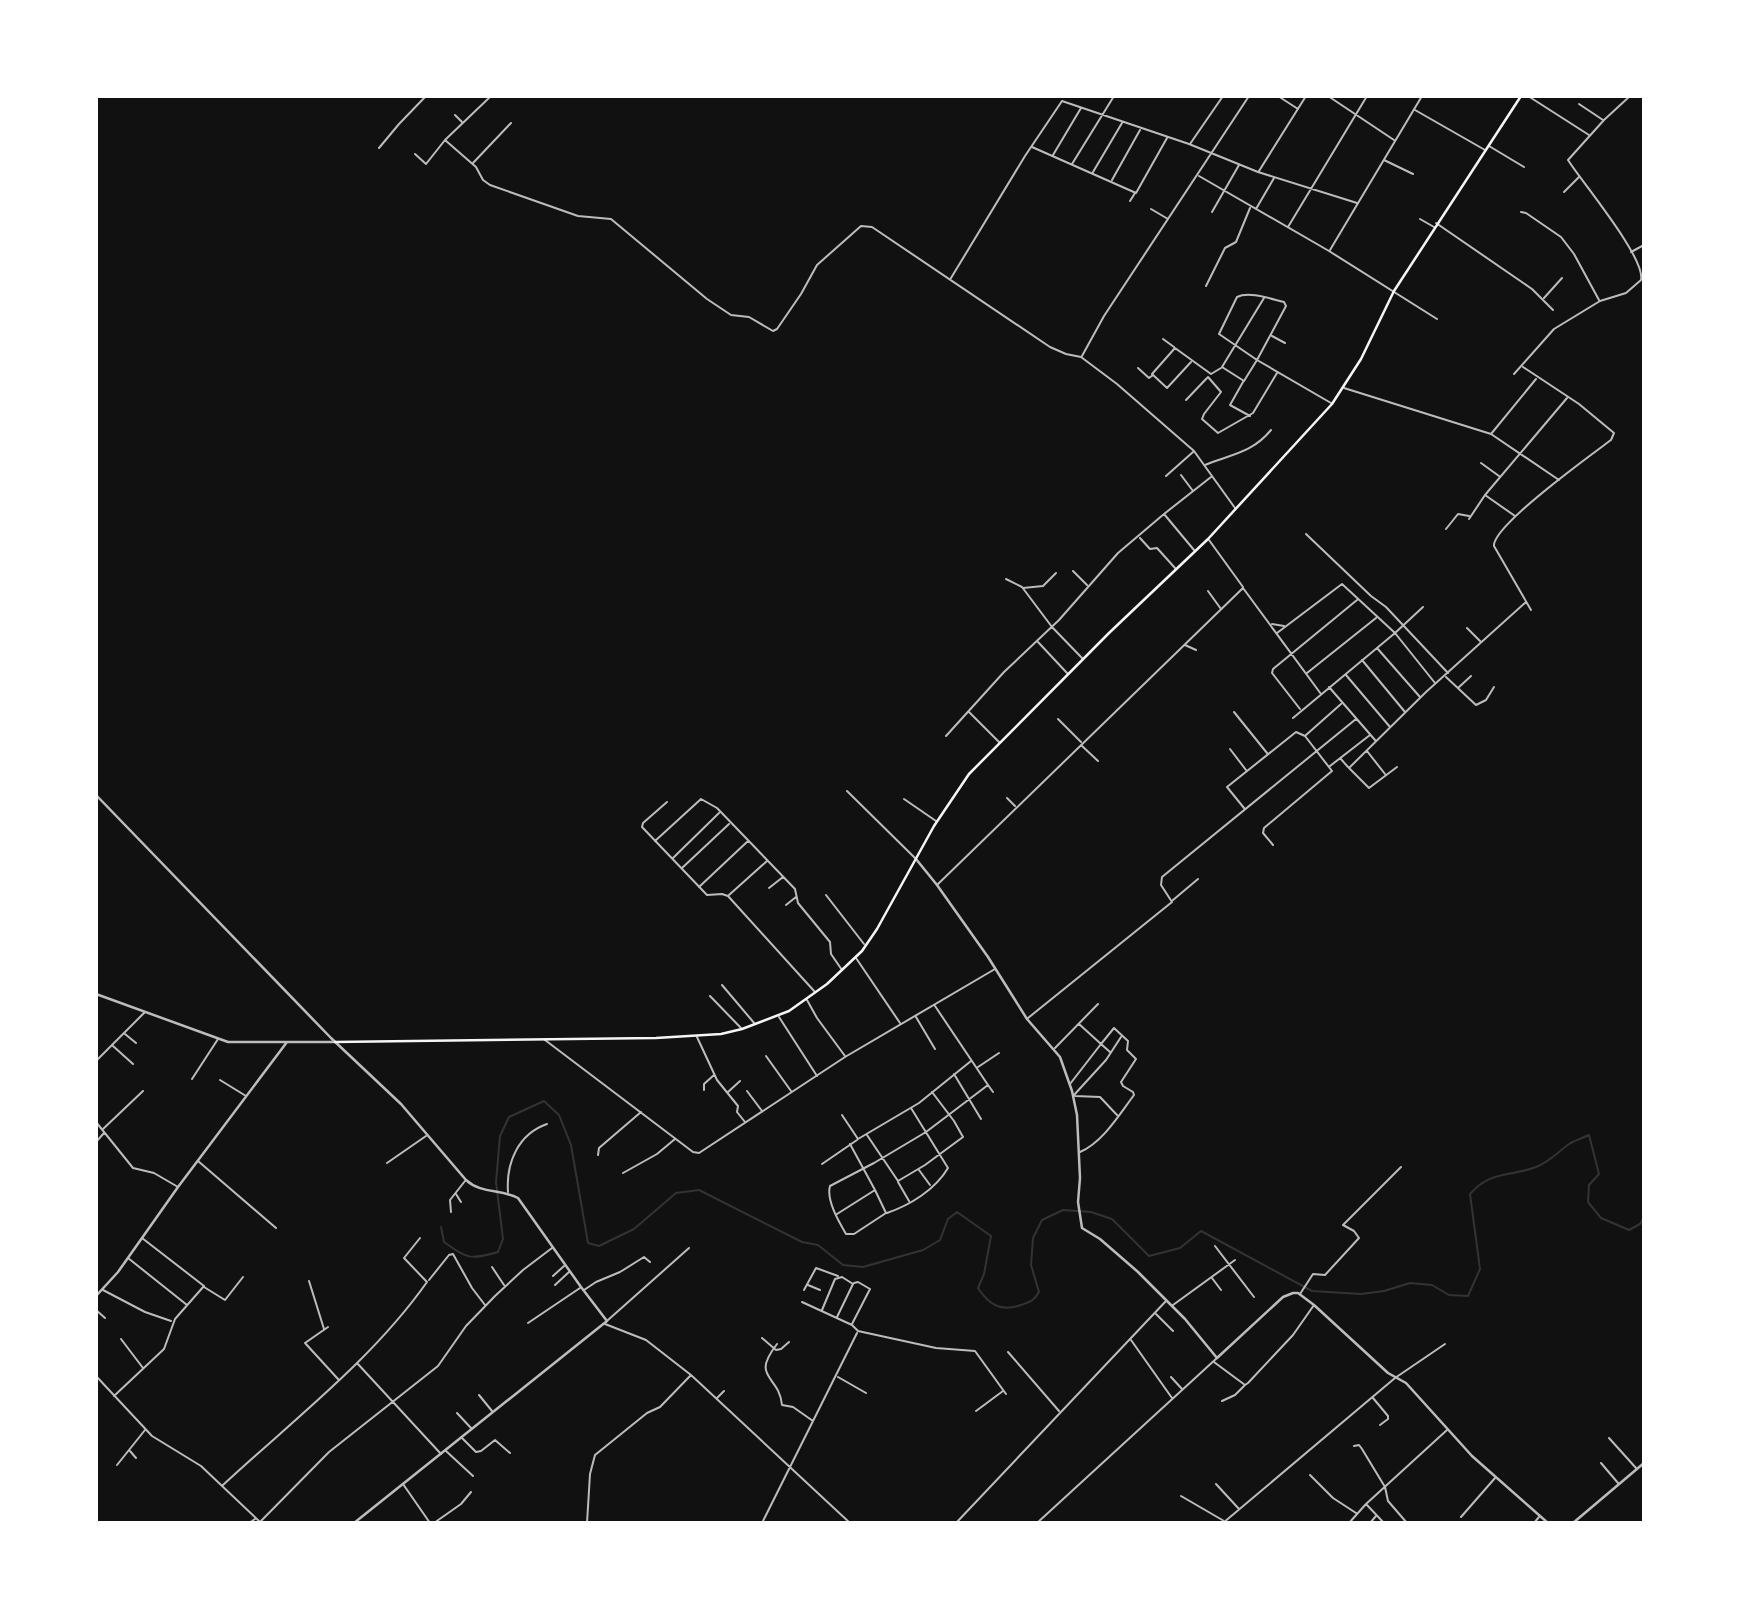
<svg xmlns="http://www.w3.org/2000/svg" width="1740" height="1619" viewBox="0 0 1740 1619" font-family="Roboto,sans-serif">
	<style>
		.lines { fill: none; stroke-linecap: round; stroke-linejoin: round }
		.stream { stroke: #333; stroke-width: 2 }
		.minor { stroke: #bcbcbc; stroke-width: 2 }
		.tertiary { stroke: #bcbcbc; stroke-width: 2.5 }
		.secondary { stroke: #f5f5f5; stroke-width: 2.5 }
	</style>
	<rect width="100%" height="100%" fill="#111"/>
	<g class="lines">
		<path class="stream" d="M441 1227 444 1242C468 1259 470 1260 498 1252L503 1239 496 1182 500 1136 509 1117 544 1101 559 1115 571 1145 588 1243 599 1246 634 1229 676 1193 699 1190 802 1242 818 1245 843 1265 863 1267 923 1250 940 1240 948 1219 957 1212 991 1236 984 1274 978 1288C989 1305 1001 1312 1021 1305 1030 1302 1034 1301 1039 1292L1031 1265 1033 1238 1042 1220 1063 1210 1091 1212 1112 1219 1149 1256 1180 1248 1201 1231 1312 1291 1361 1294 1384 1291 1410 1283 1432 1285 1449 1295 1468 1296 1480 1269 1470 1194C1491 1170 1510 1177 1536 1167 1549 1162 1558 1152 1569 1144 1575 1140 1583 1138 1589 1135L1599 1174 1589 1185 1588 1202 1601 1218 1629 1230 1640 1224 1644 1217"/>
		<path class="minor" d="M491 96 445 140 476 167 483 180 490 185 578 216 611 219 707 299 731 315 749 317 773 331 777 329 801 294 817 265 861 226 872 227 1050 347 1066 354 1081 357 1117 384 1194 451 1235 508
			M1278 96 1298 109
			M1328 96 1394 140
			M1528 96 1589 135
			M1579 104 1603 120
			M1415 110 1485 150
			M455 115 462 122
			M1190 144 1223 96
			M1489 146 1524 167
			M1032 147 1136 193 1167 138
			M379 148 399 124 426 96
			M415 154 426 164 445 140
			M1053 155 1081 108
			M1384 160 1413 174
			M473 163 511 123
			M1072 164 1114 96
			M1259 171 1306 96
			M1093 172 1122 123
			M1199 176 1329 251 1437 319
			M1112 180 1140 130
			M1564 192 1579 177
			M1130 201 1135 193
			M1151 209 1168 219
			M1256 209 1274 178
			M1212 212 1239 165
			M1521 212 1526 213 1561 237 1574 254 1599 300
			M1420 219 1434 227
			M1436 223 1532 289 1553 310
			M1288 227 1367 96
			M1330 250 1422 96
			M1631 252 1644 245
			M951 278 1025 156 1062 101 1189 144 1258 172 1357 203
			M1206 286 1225 248 1236 242 1250 208
			M1264 298 1222 367 1244 381 1257 360 1219 334 1237 297C1249 291 1271 299 1284 302L1286 306 1257 360 1331 403
			M1544 298 1562 278
			M1272 336 1285 343
			M1163 339 1174 347
			M1082 356 1104 316 1249 96
			M1191 362 1167 388 1152 374 1175 348 1211 374
			M1523 367 1579 404 1614 433 1611 440C1591 455 1492 526 1494 546L1531 610
			M1138 368 1149 378 1153 375
			M1211 374 1221 368
			M1514 374 1554 329 1600 301 1626 293 1641 280C1646 258 1581 181 1568 160L1604 120 1630 96
			M1208 377 1221 392 1204 414 1202 419 1218 433 1253 413 1277 373
			M1243 382 1230 405 1250 416
			M1344 388 1491 434 1559 480
			M1186 400 1207 378
			M1491 434 1536 379
			M1481 463 1499 476
			M1205 465C1232 454 1252 453 1271 430
			M1181 475 1193 491
			M1166 476 1193 452
			M1485 495 1515 516
			M1469 519 1485 495 1567 398
			M1446 529 1458 514 1469 516
			M1306 534 1371 596 1386 607 1448 673
			M1140 538 1150 549 1157 548 1175 568
			M1209 540 1243 587
			M1194 550 1164 514 1211 477
			M1073 571 1087 585
			M1006 579 1022 587 1052 627 1082 658
			M1023 588 1043 586 1056 573
			M1208 591 1221 609
			M1423 607 1395 633 1435 683
			M1272 624 1284 626
			M1467 628 1481 642
			M1277 633 1342 584 1395 633 1293 718
			M1038 642 1067 673
			M1185 645 1196 650
			M1377 648 1420 697
			M1362 660 1405 712
			M1307 673 1376 618
			M1346 675 1390 727
			M1446 677 1476 705 1486 700 1494 687
			M1329 687 1375 740
			M1458 688 1471 676
			M1300 709 1272 673 1273 669 1357 600
			M969 712 999 742
			M1234 712 1267 753
			M1058 719 1081 742
			M1306 735 1341 704
			M946 736 1004 672 1059 620 1118 553 1164 514
			M1081 745 1098 761
			M1230 749 1246 770
			M1367 751 1385 774
			M1340 758 1348 767
			M1330 766 1370 735
			M1397 767 1369 788 1349 768 1426 692 1526 602
			M847 791 916 859
			M1007 798 1015 806
			M904 799 936 821
			M667 802 643 823 642 827 707 895 722 894 728 896 815 992
			M1244 808 1227 787 1296 732 1305 736 1332 771 1264 828 1263 833 1273 845
			M655 841 701 799 717 808 795 889 798 903 830 942 831 954 842 970
			M673 858 719 813
			M682 868 729 824
			M937 885 1243 588 1321 694
			M699 887 748 841
			M769 888 783 877
			M729 895 767 861
			M826 895 864 944
			M1173 900 1198 879
			M786 905 796 897
			M856 958 900 1023
			M722 985 755 1024
			M710 996 741 1028
			M807 1000 817 1018 845 1056
			M779 1017 817 1076
			M916 1017 935 1049
			M1028 1018 1172 902 1161 885 1162 877 1356 719
			M1079 1024 1101 1044 1114 1028 1128 1041 1127 1050 1136 1059 1121 1082 1123 1086 1133 1092 1134 1095C1119 1115 1103 1142 1080 1152
			M125 1034 136 1043
			M697 1037 717 1080 738 1106 737 1112 745 1122
			M545 1040 693 1152 699 1153 845 1057 995 969
			M113 1046 133 1064
			M1055 1048 1098 1004
			M766 1056 791 1091
			M96 1061 145 1012
			M978 1067 999 1053
			M954 1074 981 1119
			M192 1079 218 1039
			M220 1080 246 1096
			M1070 1084 1101 1044 1110 1052
			M988 1085 993 1092
			M704 1090V1084L714 1075
			M747 1091 762 1111
			M728 1092 740 1081
			M1074 1095 1106 1060 1121 1037
			M1075 1096 1100 1097 1117 1115
			M842 1115 858 1139 919 1103 971 1061
			M96 1122 133 1168 154 1173 178 1187
			M103 1129 143 1091
			M867 1135 898 1181 925 1165 963 1137 954 1121 932 1092
			M96 1142 104 1133
			M598 1155 599 1148 641 1112
			M198 1161 276 1228
			M387 1163 426 1136
			M822 1164 857 1140
			M919 1170 930 1185
			M623 1173 657 1154 675 1139
			M898 1182 909 1201
			M875 1190 886 1213 854 1234H846C839 1222 826 1200 830 1186L874 1163 926 1132 988 1085 935 1006
			M508 1192C506 1163 518 1134 547 1124
			M456 1194 461 1202
			M451 1212 450 1200 465 1181
			M887 1213C910 1205 935 1190 948 1168L911 1108
			M837 1214 875 1190 850 1144
			M1215 1246 1254 1297
			M128 1258 187 1305
			M492 1267 504 1285
			M553 1276 564 1266
			M1212 1278 1221 1290
			M429 1280 449 1255 453 1254 472 1288 485 1305
			M309 1281 324 1329
			M555 1285 569 1272
			M808 1285 820 1290
			M204 1287 225 1300 243 1277
			M103 1290 145 1312 171 1321
			M584 1290 596 1282 620 1272 644 1257 650 1262
			M804 1290 816 1268 838 1276
			M1300 1294 1313 1274 1325 1275 1359 1238 1354 1231 1343 1225 1401 1167
			M802 1302 852 1325 858 1331 936 1348 975 1351 1006 1394
			M1173 1305 1235 1260
			M96 1310 105 1318
			M822 1310 835 1279 842 1277 853 1284 837 1317
			M1156 1314 1173 1331
			M608 1320 689 1248
			M528 1323 580 1288
			M605 1324 646 1340 691 1375 850 1523
			M852 1324 870 1289 858 1282 854 1283
			M328 1327 305 1343 338 1379
			M762 1338 776 1350 781 1349 789 1342
			M121 1339 143 1368
			M1131 1340 1172 1398
			M777 1344C750 1379 779 1374 782 1405L793 1407 813 1421
			M1008 1352 1059 1411
			M1214 1362 1245 1385 1248 1383 1293 1335 1314 1305
			M357 1363 441 1454
			M96 1376 152 1436 201 1466 259 1521
			M838 1377 866 1393
			M1171 1377 1182 1389
			M479 1395 492 1411
			M114 1396 164 1349 175 1319 204 1286 142 1238
			M717 1398 724 1391
			M1373 1398 1388 1416V1419L1380 1425
			M1222 1401 1235 1395 1245 1385
			M976 1411 1003 1391
			M457 1413 471 1428
			M462 1438 476 1452 481 1451 495 1440 510 1453
			M1609 1438 1636 1468
			M1354 1446 1359 1445 1362 1449 1385 1487 1388 1501 1407 1523
			M130 1451 136 1458
			M446 1451 473 1476
			M1601 1463 1618 1483
			M117 1465 145 1430
			M1310 1475 1333 1498 1356 1513
			M403 1484 430 1523
			M1216 1484 1239 1509
			M223 1485C293 1420 372 1360 427 1282L404 1258 420 1238
			M1181 1496 1224 1521
			M1366 1504 1384 1523
			M1461 1517 1495 1478
			M260 1522 329 1452 438 1366 466 1326 495 1296 523 1270 552 1248
			M249 1523 255 1519
			M434 1523 461 1504 471 1492
			M587 1523 590 1474 595 1455 647 1413 660 1407 691 1375
			M762 1523 857 1333
			M956 1523 1166 1301
			M1037 1523 1217 1358
			M1223 1523 1395 1378 1445 1344
			M1349 1523 1366 1504 1447 1430
			M1370 1523 1376 1516
			M1534 1523 1539 1517"/>
		<path class="tertiary" d="M96 795 331 1038 401 1104 466 1180C481 1194 501 1189 518 1198L581 1287 607 1321 354 1523
			M916 859 937 885 988 957 1027 1019 1060 1057 1072 1091 1077 1115 1080 1178 1078 1202 1082 1228 1100 1239 1138 1272 1185 1319 1217 1358 1283 1297 1293 1293H1298L1314 1305 1388 1373 1406 1383 1472 1456 1548 1523
			M96 994 228 1042H335
			M96 1296 118 1272 178 1187 287 1042
			M1573 1523 1644 1463"/>
		<path class="secondary" d="M335 1042 656 1038 721 1034 742 1029 789 1011 827 984 862 951 877 929 934 826 969 774 1109 633 1208 539 1332 404 1361 359 1394 291 1521 96"/>
	</g>
	<rect width="1740" height="1619" fill="none" stroke="#ffffff" stroke-width="196"/>
</svg>
